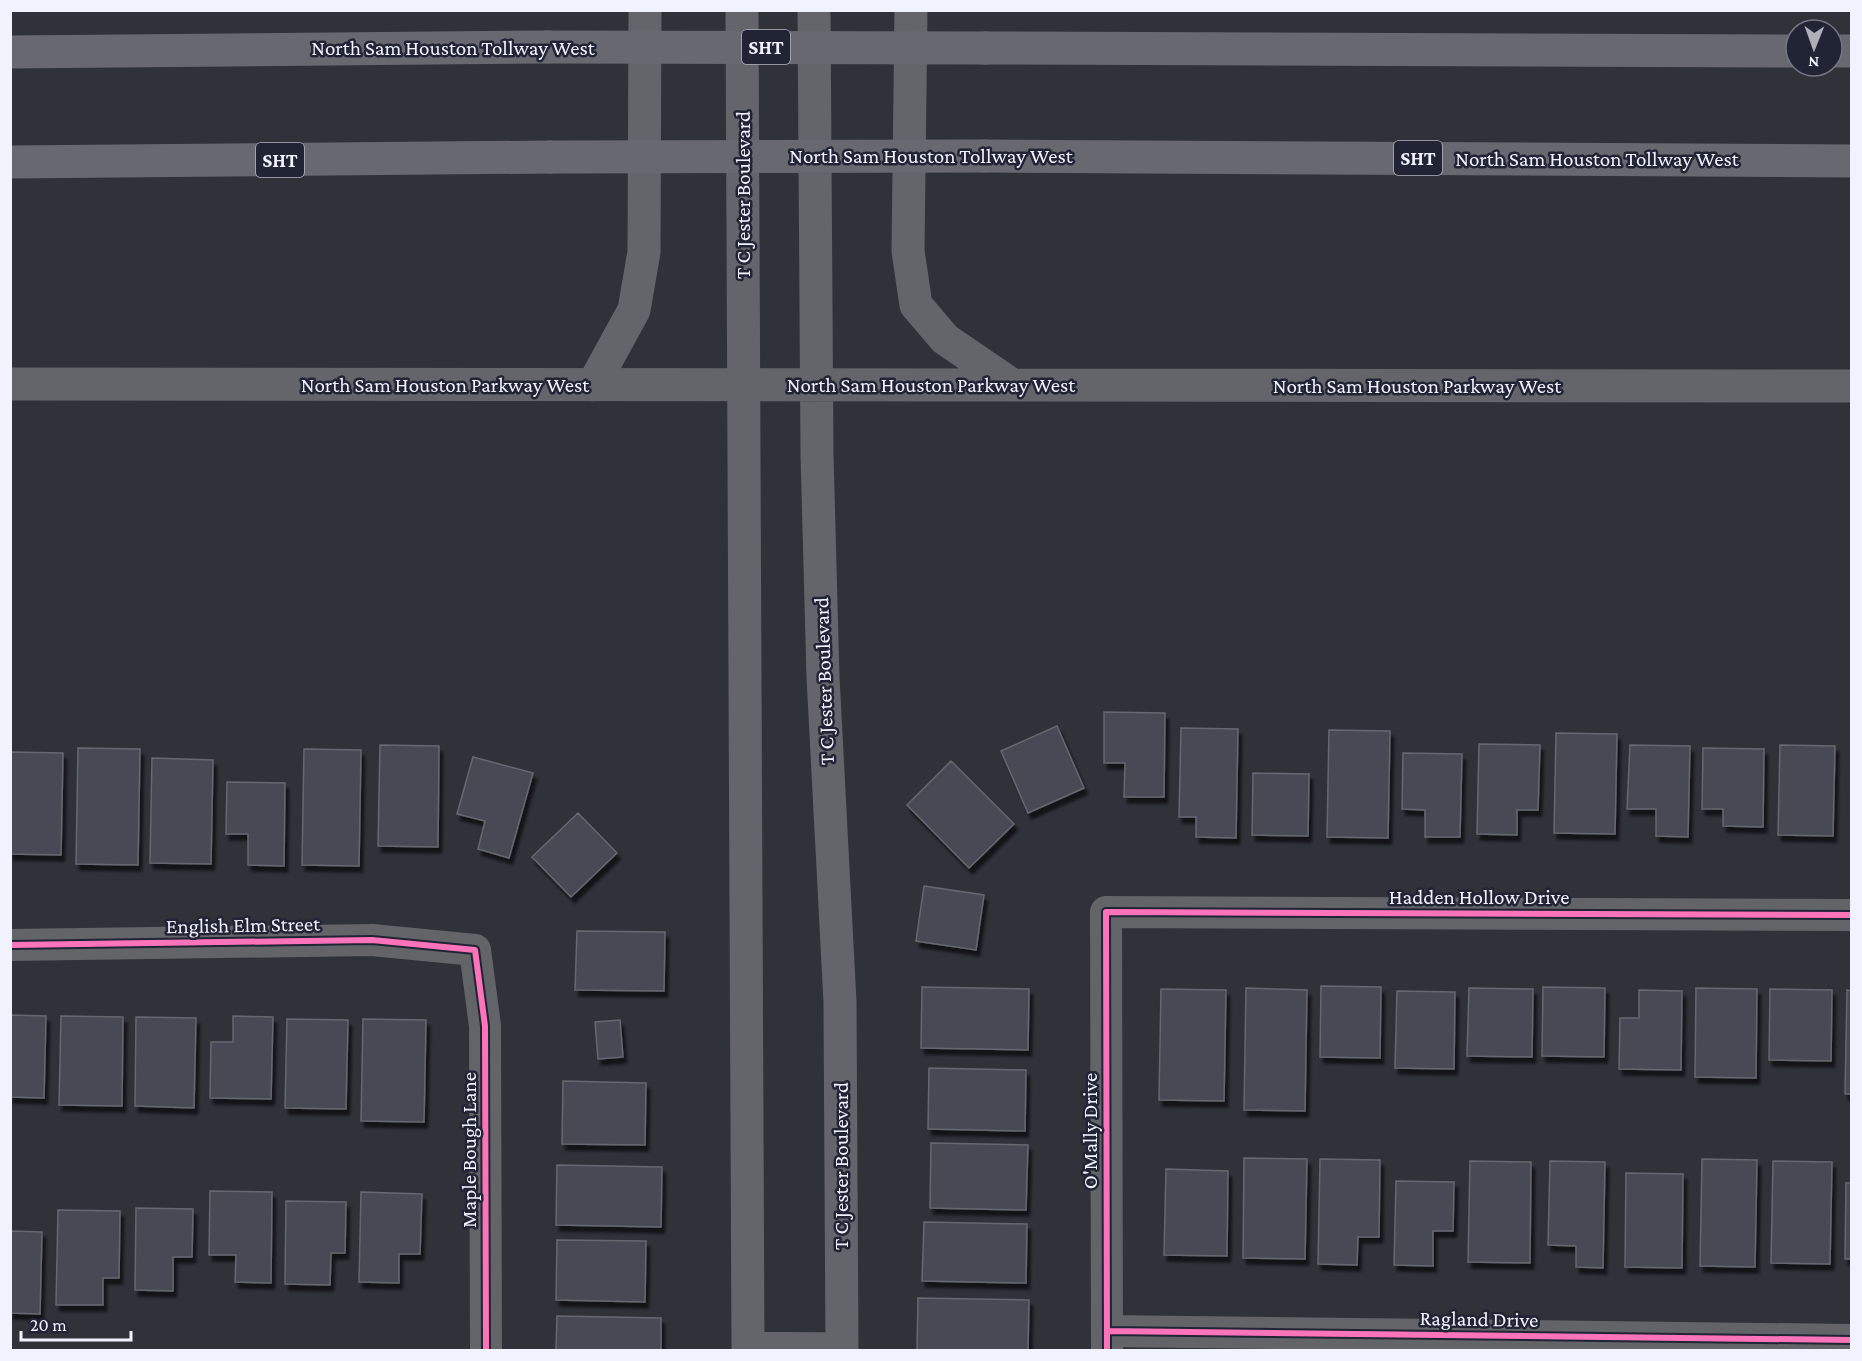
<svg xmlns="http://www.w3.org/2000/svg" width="1862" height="1361" viewBox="0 0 1862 1361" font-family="'Crimson Pro',serif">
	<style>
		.building { fill: #464954; stroke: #66686f; stroke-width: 1.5; filter: url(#shadow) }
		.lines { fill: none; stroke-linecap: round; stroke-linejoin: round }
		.minor { stroke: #626467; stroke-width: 32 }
		.secondary { stroke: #64656a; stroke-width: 33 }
		.motorway { stroke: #686970; stroke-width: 33 }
		.motorway-bridge { stroke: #686970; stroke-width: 33 }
		.cycleway-casing { stroke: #212434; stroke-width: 10 }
		.cycleway { stroke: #fb73b8; stroke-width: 6 }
		.labels { text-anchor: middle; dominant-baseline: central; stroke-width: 5; stroke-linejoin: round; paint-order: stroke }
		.shield { fill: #212434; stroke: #b2b4c1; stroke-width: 1.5 }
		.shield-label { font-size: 20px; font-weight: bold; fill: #f0f2fd }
		.street-label { font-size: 21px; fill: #f0f2fd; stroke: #212434 }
	</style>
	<defs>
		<filter id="shadow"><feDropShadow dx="3.5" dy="6" stdDeviation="1.5" flood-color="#0009"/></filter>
	</defs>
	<rect width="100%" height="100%" fill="#30323a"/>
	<path class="building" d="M1104 712 1165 713 1164 797H1124L1125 763H1104Z
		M1057 726 1084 788 1028 813 1001 751Z
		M1181 728 1238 729 1236 838 1196 837V817H1179Z
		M1329 730 1390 731 1388 838 1327 837Z
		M1556 733 1617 734 1615 834 1554 833Z
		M1479 744 1540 745 1538 810H1517V835L1477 834Z
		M380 745 439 746 438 847 378 846Z
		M1630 745 1690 746 1688 837 1656 836V809H1627Z
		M1780 745 1835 746 1833 836 1778 835Z
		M78 748 140 749 138 865 76 864Z
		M1703 748 1764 749 1763 827 1723 826V809H1702Z
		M304 749 361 750 359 866 302 865Z
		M10 752 63 753 61 855 10 854Z
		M1403 753 1462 754 1460 837H1425V810L1402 809Z
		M473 757 533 773 509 858 478 849 485 821 457 814Z
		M152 758 213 760 211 864 150 863Z
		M951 761 1014 824 969 868 907 805Z
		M1253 773 1309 774 1308 836 1252 835Z
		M227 782 285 783 284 866 248 865V834H226Z
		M578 813 617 853 571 897 532 857Z
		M924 886 984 895 976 950 916 941Z
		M577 931 665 932 664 991 575 990Z
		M1321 986 1381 987 1380 1058 1320 1057Z
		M922 987 1029 989 1028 1050 921 1048Z
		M1543 987 1605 988 1604 1057 1542 1056Z
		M1246 988 1307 990 1305 1111 1244 1110Z
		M1469 988 1533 989 1532 1057 1467 1056Z
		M1696 988 1757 989 1756 1078 1695 1077Z
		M1161 989 1226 990 1224 1101 1159 1100Z
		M1770 989 1832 990 1831 1061 1769 1060Z
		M1639 990 1682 991 1681 1070 1619 1069 1620 1018H1639Z
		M1847 990 1852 991V1094H1845Z
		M1397 991 1455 992 1454 1069 1395 1068Z
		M10 1015 46 1016 44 1098 10 1097Z
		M61 1016 123 1017 122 1106 59 1105Z
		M233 1016 273 1017 271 1099 210 1098 211 1042H233Z
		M136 1017 196 1018 194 1108 135 1106Z
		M287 1019 348 1020 346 1109 285 1108Z
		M363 1019 426 1020 424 1122 361 1121Z
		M620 1020 623 1057 598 1059 595 1022Z
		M929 1068 1026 1070 1025 1131 928 1129Z
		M563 1081 646 1083 645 1145 562 1144Z
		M931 1143 1028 1145 1026 1210 930 1208Z
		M1244 1158 1307 1159 1305 1259 1243 1258Z
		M1320 1159 1380 1160 1379 1237H1358L1357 1265 1318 1264Z
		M1702 1159 1757 1160 1755 1267 1700 1266Z
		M1470 1161 1531 1162 1530 1263 1468 1262Z
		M1550 1161 1605 1162 1603 1268 1576 1267V1246L1548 1245Z
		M1773 1161 1832 1162 1830 1264 1771 1263Z
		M557 1165 662 1167 661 1227 556 1225Z
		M1166 1169 1228 1171 1227 1256 1164 1255Z
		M1626 1173 1683 1174 1682 1268 1625 1267Z
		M1396 1181 1454 1182 1453 1231H1433V1266L1394 1265Z
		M1846 1183H1852V1259H1845Z
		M210 1191 272 1192 271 1283 235 1282 236 1255H209Z
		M361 1192 422 1194 420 1254H399V1283L359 1282Z
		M286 1201 346 1202 345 1253H331L330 1285 285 1284Z
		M136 1208 193 1209 192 1257H173V1291L135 1290Z
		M58 1210 120 1211 119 1278H103V1305H56Z
		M924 1222 1027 1224 1026 1283 922 1281Z
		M10 1231 42 1232 40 1314 10 1313Z
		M557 1240 646 1241 645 1302 556 1300Z
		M918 1298 1029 1300 1028 1350H917Z
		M557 1316 661 1318V1350H556Z"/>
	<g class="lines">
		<path class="minor" d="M10 945 372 940 475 950 485 1026 486 1350
			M1107 1331 1852 1340
			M1107 1350 1106 912 1852 915"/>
		<path class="secondary" d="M742 10 748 1350
			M814 10 817 455 823 677 840 1002 842 1350
			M911 10 908 251 916 305 945 339 1012 385
			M10 384 1852 386
			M593 385 634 310 644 252 645 10
			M748 1348 842 1349"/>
		<path class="motorway" d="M985 48 1796 51
			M1832 51H1852
			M10 52 547 47
			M984 156 1852 161
			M10 162 550 157"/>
		<path class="motorway-bridge" d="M547 47 985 48
			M550 157 984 156"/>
		<g class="cycleway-casing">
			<path id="cycleway" d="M10 945 372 940 475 950 485 1026 486 1350
				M1107 1331 1852 1340
				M1107 1350 1106 912 1852 915"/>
		</g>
		<use href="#cycleway" class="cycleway"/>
	</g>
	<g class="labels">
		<g class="shield">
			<rect x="742" y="30" width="48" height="34" rx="4.5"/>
			<rect x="1394" y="141" width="48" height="34" rx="4.5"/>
			<rect x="256" y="143" width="48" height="34" rx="4.5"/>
		</g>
		<g class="shield-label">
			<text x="766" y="47">SHT</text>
			<text x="1418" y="158">SHT</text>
			<text x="280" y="160">SHT</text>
		</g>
		<g class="street-label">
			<text x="453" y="48">North Sam Houston Tollway West</text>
			<text x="931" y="156">North Sam Houston Tollway West</text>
			<text x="1597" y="159">North Sam Houston Tollway West</text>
			<text transform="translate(743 195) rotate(-90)">T C Jester Boulevard</text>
			<text x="445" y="385">North Sam Houston Parkway West</text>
			<text x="931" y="385">North Sam Houston Parkway West</text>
			<text x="1417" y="386">North Sam Houston Parkway West</text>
			<text transform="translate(824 681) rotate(-92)">T C Jester Boulevard</text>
			<text x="1479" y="897">Hadden Hollow Drive</text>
			<text transform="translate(243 925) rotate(-1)">English Elm Street</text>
			<text transform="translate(1090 1131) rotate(-90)">O'Mally Drive</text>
			<text transform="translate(469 1150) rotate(-90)">Maple Bough Lane</text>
			<text transform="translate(841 1166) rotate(-90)">T C Jester Boulevard</text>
			<text transform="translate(1479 1319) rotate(1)">Ragland Drive</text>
		</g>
	</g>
	<rect width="1862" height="1361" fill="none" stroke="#f0f2fd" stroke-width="24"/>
	<g transform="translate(1814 48) rotate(181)"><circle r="28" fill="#212434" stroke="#747684" stroke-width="1.5"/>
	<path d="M0-4.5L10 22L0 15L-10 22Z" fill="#adafb9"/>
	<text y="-9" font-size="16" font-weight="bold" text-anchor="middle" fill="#f0f2fd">N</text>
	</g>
	<path d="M21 1331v9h110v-9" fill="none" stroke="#f0f2fd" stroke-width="3"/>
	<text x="30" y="1331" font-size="18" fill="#f0f2fd" stroke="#212434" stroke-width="4.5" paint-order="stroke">20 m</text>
</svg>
